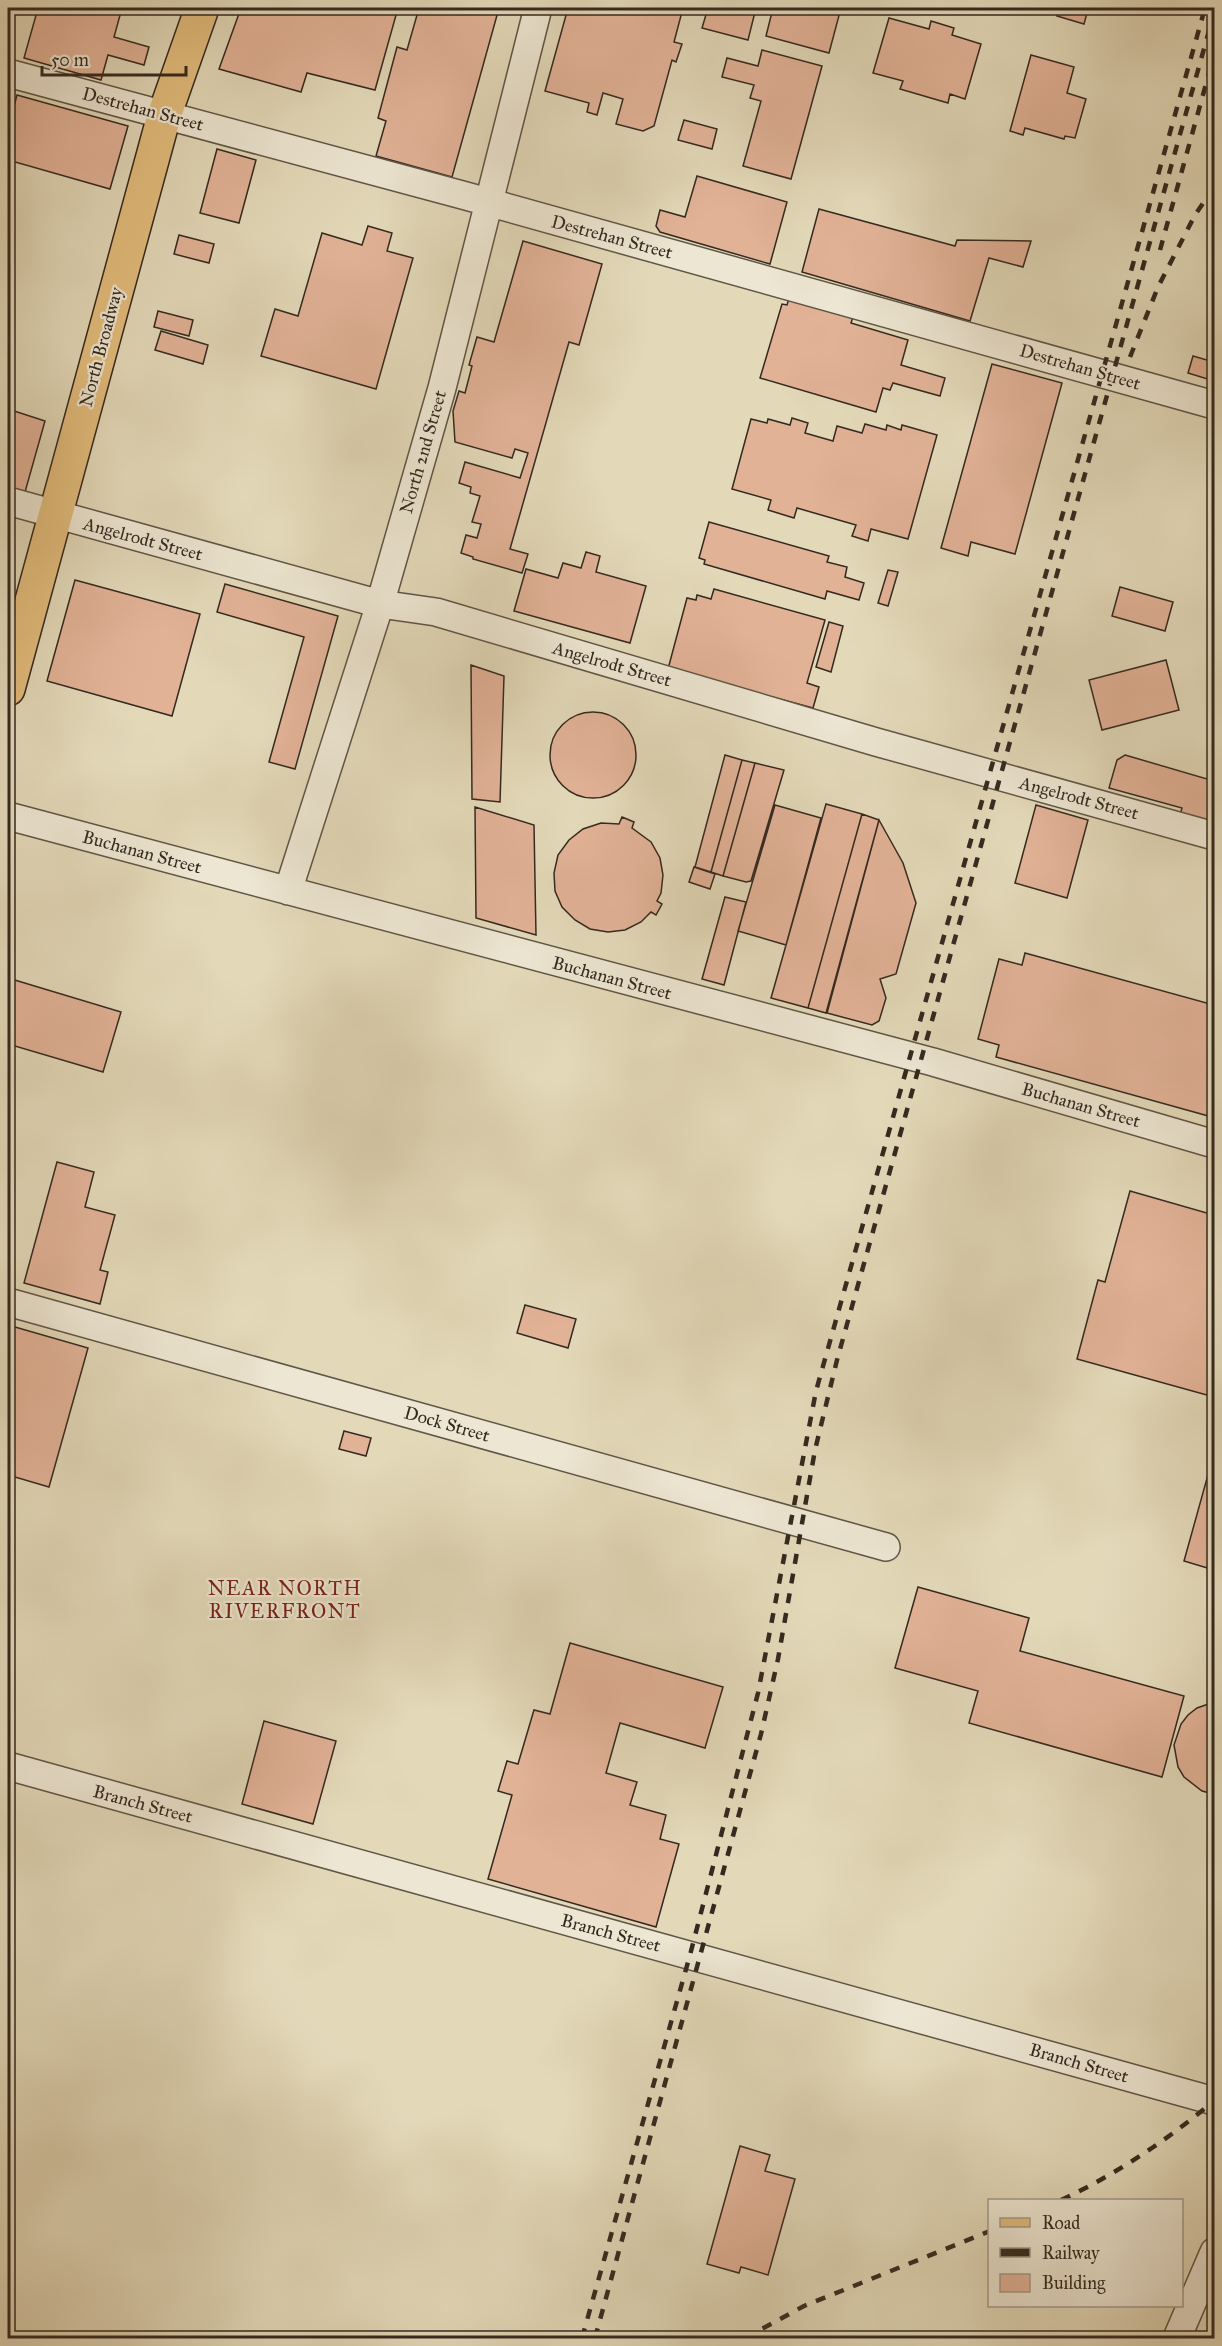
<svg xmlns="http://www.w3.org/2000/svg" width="1222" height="2346" viewBox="0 0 1222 2346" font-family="'IM FELL Great Primer',serif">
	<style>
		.building { fill: #e2b297; stroke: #342920; stroke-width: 1.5 }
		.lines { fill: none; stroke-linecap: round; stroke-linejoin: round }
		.minor-casing { stroke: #605546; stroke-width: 30 }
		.major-casing { stroke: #342920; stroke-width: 36 }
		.minor { stroke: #ede6d2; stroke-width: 27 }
		.major { stroke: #e2bc7c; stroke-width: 33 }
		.rail { stroke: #342920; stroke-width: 4.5; stroke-dasharray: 10 10; stroke-linecap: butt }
		.labels { text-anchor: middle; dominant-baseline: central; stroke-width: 4.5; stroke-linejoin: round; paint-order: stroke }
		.street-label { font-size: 18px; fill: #342920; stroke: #ede6d2 }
		.neighbourhood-label { font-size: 20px; letter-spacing: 1.5px; fill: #7a1f14; stroke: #ede6d2 }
	</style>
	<rect width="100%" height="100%" fill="#e3d9b9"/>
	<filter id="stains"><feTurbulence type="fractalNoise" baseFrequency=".00333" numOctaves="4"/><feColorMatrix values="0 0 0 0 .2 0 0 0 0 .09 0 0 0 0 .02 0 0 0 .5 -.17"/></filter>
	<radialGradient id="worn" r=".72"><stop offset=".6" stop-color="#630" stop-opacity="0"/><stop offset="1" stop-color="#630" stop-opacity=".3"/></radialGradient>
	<path class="building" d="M38 8H122L114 37 149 47 144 65 108 55 101 80 24 58Z
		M241 8H398L375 90 307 73 301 92 219 69Z
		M419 8H499L452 177 376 156 386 121 378 118 397 47 407 50Z
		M568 8H683L674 42 682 44 676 62 672 60 654 126 643 131 616 124 623 99 603 93 597 115 587 112 589 103 545 91Z
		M708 8H756L748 40 702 28Z
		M773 8H841L829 53 766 36Z
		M1060 8H1094L1092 14 1087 13 1084 24 1057 16Z
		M889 18 929 29 931 21 954 28 952 35 981 44 965 99 950 94 948 103 900 89 903 81 873 73Z
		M762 50 822 66 791 179 743 166 761 101 750 98 754 85 722 77 727 58 758 66Z
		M1031 55 1074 67 1067 93 1086 99 1075 138 1065 136 1064 139 1025 128 1023 135 1010 131Z
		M17 95 128 126 110 189 8 160V129Z
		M684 120 717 129 712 149 678 140Z
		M217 149 256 160 239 223 200 213Z
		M697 176 787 202 770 264 660 232 656 226 660 210 685 217Z
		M819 209 955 246 957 240 1031 241 1023 267 989 258 970 321 802 272Z
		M368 226 392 233 387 251 413 258 376 389 261 356 275 309 298 316 322 233 362 245Z
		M179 235 214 244 209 263 174 254Z
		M523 241 602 264 579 345 569 342 510 549 528 554 522 573 473 559V557L461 553 466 535 477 538 481 524 472 522 480 496 470 493 471 487 459 483 465 462 520 478 528 453 515 449 512 458 455 442 453 411 459 391 465 393 472 366 469 365 477 337 494 342Z
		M790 295 854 314 851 323 908 340 901 365 945 378 940 396 893 383 890 390 883 388 876 412 760 378 782 304 787 305Z
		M158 311 193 320 189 336 154 327Z
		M161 331 208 345 203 364 155 350Z
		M1193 356 1214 362V381L1188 373Z
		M992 364 1062 383 1015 554 971 542 968 556 941 548Z
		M8 409 45 421 25 492 8 487Z
		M792 418 808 423 805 433 833 441 837 426 862 433 865 424 886 430 887 425 901 430 902 425 937 435 908 539 871 529 868 541 852 536 856 525 797 508 794 518 768 510 771 500 732 489 751 419 767 423 768 419 790 425Z
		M709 522 829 556 827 562 847 567 845 577 864 583 859 600 827 591 825 599 704 564 705 560 699 558Z
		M586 552 600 556 596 572 646 586 630 643 514 611 526 569 558 578 563 563 581 568Z
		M888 570 898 572 888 606 878 603Z
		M75 580 200 614 172 716 47 681Z
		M225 584 338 616 295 769 269 762 304 637 217 612Z
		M1120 587 1173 602 1165 631 1112 616Z
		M714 589 825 620 807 683 819 687 813 708 668 669 687 598 696 600 697 595 711 599Z
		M829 622 843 626 831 672 816 667Z
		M1166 660 1179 710 1102 730 1089 680Z
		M471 665 504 676 500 802 472 799Z
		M550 755a43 43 0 1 1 86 0a43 43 0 1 1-86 0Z
		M725 755 742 760 711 872 695 867Z
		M1125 755 1214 781V824L1180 815 1182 808 1109 788 1117 760Z
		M742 760 755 763 723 876 711 872Z
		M755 763 784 770 751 881 746 882 723 876Z
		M826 804 862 814 808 1008 771 998Z
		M775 805 821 818 786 945 738 931Z
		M1036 805 1088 820 1067 898 1015 883Z
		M475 807 534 825 536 935 476 918Z
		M862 814 879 820 826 1013 808 1008Z
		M622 817 634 822 632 828 651 842 660 858 663 875 661 893 657 901 662 904 656 915 651 912 641 922 625 930 608 932 590 929 575 920 562 907 555 891 554 873 558 855 569 840 583 829 601 823 619 824Z
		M879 820 903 863 916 903 896 974 880 979 886 998 879 1021 872 1025 827 1013Z
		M694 867 715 874 710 889 689 882Z
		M725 897 746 902 724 985 702 979Z
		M1025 953 1214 1005V1108L1212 1117 996 1057 999 1045 978 1039 999 959 1022 965Z
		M8 978 121 1012 103 1072 8 1044Z
		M57 1162 94 1172 85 1207 115 1215 100 1270 108 1272 100 1304 24 1283Z
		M1130 1191 1214 1215V1397L1077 1359 1098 1280 1105 1282Z
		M525 1305 576 1319 568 1348 517 1333Z
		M8 1325 88 1348 49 1487 8 1475Z
		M344 1431 371 1438 366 1456 339 1449Z
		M1211 1464 1214 1465V1570L1184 1561Z
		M918 1587 1029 1618 1020 1651 1184 1696 1162 1777 969 1723 978 1691 895 1668Z
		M570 1643 723 1687 705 1748 620 1723 606 1773 637 1782 630 1805 666 1815 660 1839 679 1844 656 1927 488 1879 512 1795 498 1791 507 1761 518 1764 534 1710 550 1714Z
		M1214 1702V1794L1202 1791 1184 1777 1178 1767 1174 1745 1181 1724 1188 1715 1197 1708Z
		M264 1721 336 1741 313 1824 242 1804Z
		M740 2146 770 2155 765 2171 795 2179 768 2275 741 2267 739 2273 707 2264Z"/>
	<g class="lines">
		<g class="minor-casing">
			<path id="minor" d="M8 73 466 196 1214 405
				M8 501 380 604 436 612 876 742 1214 836
				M8 816 933 1062 1214 1144
				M288 891 380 604 442 388 538 8
				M8 1302 886 1547
				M8 1766 1214 2101
				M1177 2338 1214 2252"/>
		</g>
		<g class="major-casing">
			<path id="major" d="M8 689 164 116 202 8"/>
		</g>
		<use href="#minor" class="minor"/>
		<use href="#major" class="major"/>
		<path class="rail" d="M1160 250 1214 55
			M1130 357 1158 287 1195 215 1214 187
			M1061 2200C1117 2174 1167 2140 1214 2101
			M582 2338 690 1955 758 1693 816 1391 1205 8
			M595 2338 761 1734 778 1659 815 1450 837 1360 1214 13
			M745 2338 804 2306 990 2231"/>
	</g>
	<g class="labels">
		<g class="street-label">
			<text transform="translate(143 109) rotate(15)">Destrehan Street</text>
			<text transform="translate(612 237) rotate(15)">Destrehan Street</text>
			<text transform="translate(101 347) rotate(-75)">North Broadway</text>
			<text transform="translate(1080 367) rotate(16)">Destrehan Street</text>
			<text transform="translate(423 452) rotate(-74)">North 2nd Street</text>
			<text transform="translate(143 539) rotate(15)">Angelrodt Street</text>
			<text transform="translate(612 664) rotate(16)">Angelrodt Street</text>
			<text transform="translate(1079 798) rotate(15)">Angelrodt Street</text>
			<text transform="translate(142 852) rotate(15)">Buchanan Street</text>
			<text transform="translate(612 978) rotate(15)">Buchanan Street</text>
			<text transform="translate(1081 1105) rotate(16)">Buchanan Street</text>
			<text transform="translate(447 1424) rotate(16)">Dock Street</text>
			<text transform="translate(143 1804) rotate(15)">Branch Street</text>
			<text transform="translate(611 1933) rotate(15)">Branch Street</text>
			<text transform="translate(1079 2063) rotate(16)">Branch Street</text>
		</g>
		<g class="neighbourhood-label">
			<text x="285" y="1588">NEAR NORTH<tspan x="285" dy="23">RIVERFRONT</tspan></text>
		</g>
	</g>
	<rect width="1222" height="2346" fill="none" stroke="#e3d9b9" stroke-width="30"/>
	<rect x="9" y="9" width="1204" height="2328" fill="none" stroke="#342920" stroke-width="3"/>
	<rect x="15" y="15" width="1192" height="2316" fill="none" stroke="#342920" stroke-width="1.5"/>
	<rect x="988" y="2199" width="195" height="108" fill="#ede6d2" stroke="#a39a8b" stroke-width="1.5"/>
	<rect x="1000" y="2218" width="30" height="9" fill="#e2bc7c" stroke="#a39a8b" stroke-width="1.5"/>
	<text x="1042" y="2229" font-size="18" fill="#342920">Road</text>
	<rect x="1000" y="2248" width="30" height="9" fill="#342920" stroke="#a39a8b" stroke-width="1.5"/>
	<text x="1042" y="2259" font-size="18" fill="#342920">Railway</text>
	<rect x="1000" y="2274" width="30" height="18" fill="#e2b297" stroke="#a39a8b" stroke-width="1.5"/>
	<text x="1042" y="2289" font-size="18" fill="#342920">Building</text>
	<path d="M42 66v9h144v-9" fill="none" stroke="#342920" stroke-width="3"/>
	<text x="51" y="66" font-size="18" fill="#342920" stroke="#ede6d2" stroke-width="4.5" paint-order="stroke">50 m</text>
	<rect width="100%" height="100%" filter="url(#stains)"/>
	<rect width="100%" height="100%" fill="url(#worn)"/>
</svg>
